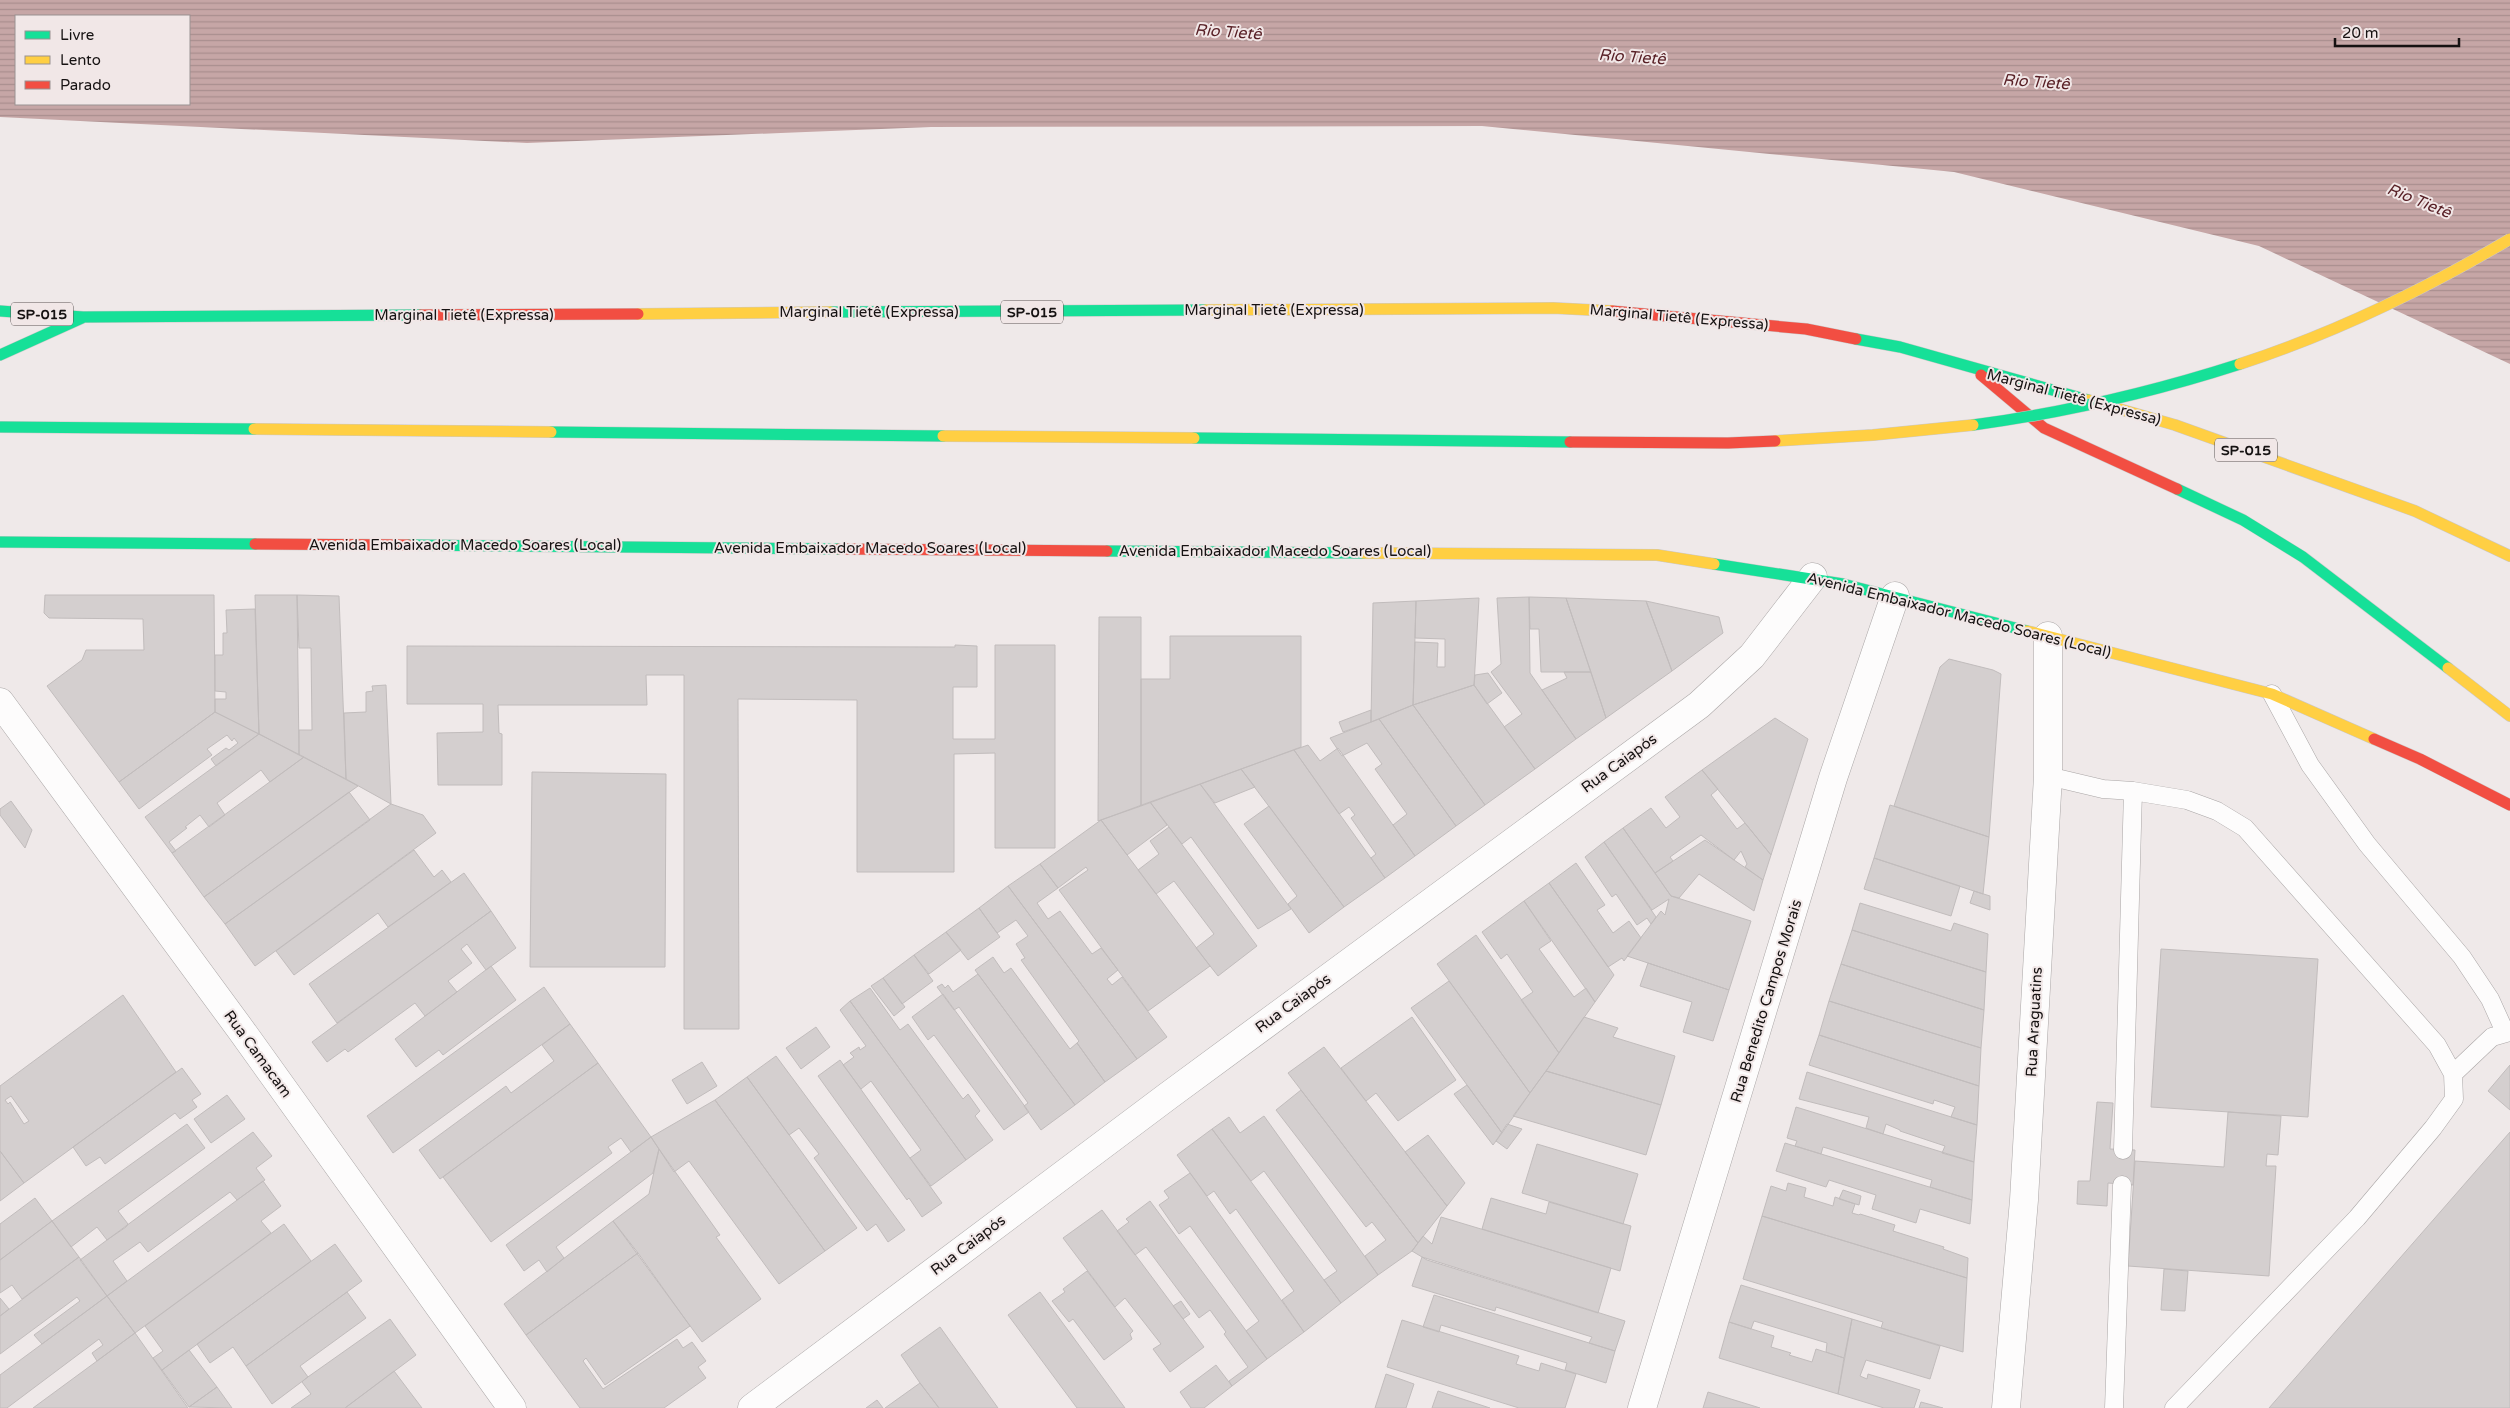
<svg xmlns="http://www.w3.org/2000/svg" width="2510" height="1408" viewBox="0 0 2510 1408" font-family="'Varela Round',sans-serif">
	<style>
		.water { fill: url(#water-rules); fill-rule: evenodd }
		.building { fill: #d4cfcf; stroke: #c1bcbc; fill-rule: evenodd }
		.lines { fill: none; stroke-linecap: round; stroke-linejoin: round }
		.lane-casing { stroke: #aaa6a6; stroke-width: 19 }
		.street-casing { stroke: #aaa6a6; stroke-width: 29 }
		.fast-casing { stroke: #cbc8c8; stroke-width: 12 }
		.slow-casing { stroke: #cbc8c8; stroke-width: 12 }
		.jam-casing { stroke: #cbc8c8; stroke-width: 12 }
		.lane { stroke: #fdfcfc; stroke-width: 18 }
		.street { stroke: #fdfcfc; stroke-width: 28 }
		.fast { stroke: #16e098; stroke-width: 11 }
		.slow { stroke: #ffcf43; stroke-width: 11 }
		.jam { stroke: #f24e42; stroke-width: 11 }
		.fast-bridge-casing { stroke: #cbc8c8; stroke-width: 12; stroke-linecap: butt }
		.slow-bridge-casing { stroke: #cbc8c8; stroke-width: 12; stroke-linecap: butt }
		.jam-bridge-casing { stroke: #cbc8c8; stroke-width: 12; stroke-linecap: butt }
		.fast-bridge { stroke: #16e098; stroke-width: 11 }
		.slow-bridge { stroke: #ffcf43; stroke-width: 11 }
		.jam-bridge { stroke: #f24e42; stroke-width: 11 }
		.labels { text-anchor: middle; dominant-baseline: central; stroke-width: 4; stroke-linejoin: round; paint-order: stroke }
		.shield { fill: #f1e7e7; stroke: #585252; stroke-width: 1 }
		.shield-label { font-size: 14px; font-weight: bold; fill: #161212 }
		.street-label { font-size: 15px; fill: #161212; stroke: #f1e7e7 }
		.water-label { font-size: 16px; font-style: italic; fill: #582026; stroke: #f1e7e7 }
	</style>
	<defs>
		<pattern id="water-rules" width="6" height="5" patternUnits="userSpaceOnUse" patternTransform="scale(1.25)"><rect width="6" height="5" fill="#c6a6a6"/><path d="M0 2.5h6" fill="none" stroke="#a98e8e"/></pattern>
	</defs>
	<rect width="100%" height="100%" fill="#efe9e9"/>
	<path class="water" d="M0 0H2510V364L2259 246 1954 172 1482 126 931 127 527 143 0 117ZM16 16H189V104H16Z"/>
	<path class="building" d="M45 595H214L215 712 119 782 47 686 82 660 86 650H144L143 619 49 618 44 613Z
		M255 595H297L299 755 259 734Z
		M297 595 339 596 346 779 299 755V730H312L311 648H299Z
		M1529 597 1566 598 1591 672H1541L1539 629H1530Z
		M1529 597 1530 673 1576 739 1535 769 1504 727 1522 714 1491 672 1501 664 1497 598Z
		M1479 598 1474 685 1413 705 1415 642 1438 643 1437 667H1445V639L1415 638 1416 601Z
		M1566 598 1646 601 1672 671 1606 718Z
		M1416 601 1413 705 1371 722 1373 603Z
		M1646 601 1719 617 1723 633 1672 671Z
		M255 609 259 734 215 712V699H226V692L215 691V655H223V633H227L226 610Z
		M1099 617H1141V806L1098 821Z
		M1170 636H1301V747L1141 806V679H1170Z
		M955 645 977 646V687H953V739H995V645H1055V848H995V753L954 754V872H857V700L738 699 739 1029H684V675H646L647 705H498L499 733 502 734V785H438L437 733 483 732V704H407V646L955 647Z
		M1949 659 1993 670 2001 674 1989 837 1894 806 1940 667Z
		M1564 672H1591L1606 718 1576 739 1542 690 1567 678Z
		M1488 673 1502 693 1487 704 1474 685 1475 675Z
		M386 685 391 804 346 779 344 713 366 712V692L373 691 372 686Z
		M1474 685 1535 769 1485 805 1413 705Z
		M1413 705 1485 805 1456 826 1379 719Z
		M1371 710V722L1343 732 1339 722Z
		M215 712 259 734 216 766 211 759 226 748 229 750 238 743 234 738 232 741 227 735 207 749 212 755 139 809 119 782Z
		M1775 718 1808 739 1771 855 1702 770Z
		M1379 719 1456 826 1415 856 1393 825 1407 814 1375 769 1382 764 1367 743 1342 756 1330 738Z
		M259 734 304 757 270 782 261 770 217 803 225 815 209 827 200 815 185 827 187 828 169 842 176 851 172 853 145 817Z
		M1308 745 1320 761 1338 748 1415 856 1385 878 1371 858 1376 854 1351 818 1355 815 1349 807 1339 814 1294 750Z
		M1294 750 1385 878 1344 907 1241 769Z
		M304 757 358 786 204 897 172 853Z
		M1241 769 1255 787 1215 803 1200 784Z
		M1702 770 1718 789 1711 795 1737 829 1745 823 1771 855 1763 880 1745 867 1747 864 1741 851 1734 860 1701 835 1670 857 1673 861 1655 873 1623 828 1651 808 1666 828 1680 817 1665 797Z
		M532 772 666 774 665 967H530Z
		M1200 784 1291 909 1258 929 1191 837 1182 844 1150 802Z
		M349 792 370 820 225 924 204 897Z
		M11 801 32 830 25 848 0 815V809Z
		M1150 802 1167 825 1127 855 1101 820Z
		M391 804 423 815 436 833 255 966 225 924Z
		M1890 805 1989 837 1983 894 1874 858Z
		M1269 806 1344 907 1309 933 1288 904 1297 896 1244 824Z
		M1101 820 1210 966 1148 1011 1059 890 1088 870 1086 867 1058 888 1040 864Z
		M1169 827 1257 946 1218 976 1196 948 1214 934 1174 881 1156 894 1138 870 1159 854 1150 841Z
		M1623 828 1671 896 1751 921 1729 990 1627 956 1661 911 1665 915 1669 899 1652 910 1604 842Z
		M1705 840 1763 880 1754 911 1699 874 1679 898 1671 896 1655 873Z
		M1604 842 1656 917 1651 924 1647 918 1637 925 1616 894 1612 897 1585 857Z
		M414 850 434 877 442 870 451 882 388 927 378 913 294 975 276 951Z
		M1874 858 1960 886 1951 916 1864 889Z
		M1576 863 1605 905 1597 910 1613 933 1629 921 1641 938 1624 961 1622 958 1608 967 1549 883Z
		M1040 864 1058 888 1037 903 1048 919 1060 911 1092 954 1101 948 1118 970 1107 979 1112 985 1122 977 1167 1037 1137 1059 1008 886Z
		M464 873 491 911 337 1023 309 984Z
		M1549 883 1614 975 1595 1002 1524 901Z
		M1008 886 1137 1059 1105 1082 1077 1043 1079 1041 1021 960 1025 958 1016 944 1028 936 1016 920 997 933 979 908Z
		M1974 891 1990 896V910L1970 903Z
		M1524 901 1551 941 1539 949 1574 997 1586 988 1595 1002 1559 1053 1521 1000 1533 992 1507 954 1501 959 1482 932Z
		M1860 903 1951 931 1954 923 1988 934 1986 972 1852 930Z
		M979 908 1000 937 968 960 946 932Z
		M491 911 516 948 486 970 467 944 461 949 472 963 448 981 457 992 425 1016 415 1003 348 1052 345 1049 327 1062 312 1042Z
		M1852 930 1986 972 1984 1010 1841 964Z
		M946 932 961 950 929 974 914 955Z
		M1476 935 1559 1053 1530 1093 1437 964Z
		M2161 949 2318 959 2308 1117 2151 1107Z
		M914 955 933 981 902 1004 883 978Z
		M993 957 1004 973 1011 968 1070 1049 1077 1043 1105 1082 1075 1105 975 970Z
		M1648 963 1729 990 1713 1041 1683 1032 1692 1002 1640 986Z
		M1841 964 1984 1010 1981 1048 1829 1001Z
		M491 966 516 1000 443 1055 439 1050 416 1067 395 1039Z
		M978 974 1075 1105 1041 1130 1024 1106 1028 1103 959 1007 954 1010 937 987 942 984 945 988 948 985 953 992Z
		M883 978 905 1007 894 1016 871 986Z
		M1449 981 1530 1093 1502 1133 1411 1008Z
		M544 987 570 1024 393 1153 367 1116Z
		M870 988 900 1030 908 1024 963 1099 968 1094 980 1111 975 1116 993 1140 966 1160 850 1001Z
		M943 994 1029 1112 1004 1130 934 1035 928 1040 912 1017Z
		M123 995 176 1072 24 1183 0 1151V1086ZM11 1096 29 1121 24 1124 10 1102 8 1104 5 1100Z
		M850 1001 966 1160 931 1186 910 1158 921 1150 871 1081 861 1089 843 1065 854 1057 850 1053 859 1047 860 1050 866 1046 840 1010Z
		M1829 1001 1981 1048 1979 1086 1819 1035Z
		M1412 1017 1456 1080 1398 1121 1376 1093 1366 1101 1341 1068Z
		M1584 1017 1618 1028 1613 1037 1675 1056 1661 1105 1546 1071Z
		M570 1024 598 1063 440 1179 419 1150 506 1086 511 1093 554 1061 542 1045Z
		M816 1027 830 1047 801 1069 786 1048Z
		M1819 1035 1979 1086 1977 1125 1951 1117 1955 1107 1934 1100 1933 1104 1809 1065Z
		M1324 1047 1447 1206 1418 1243 1288 1073Z
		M776 1056 905 1230 888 1242 876 1224 867 1231 814 1158 819 1154 799 1128 789 1135 747 1077Z
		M840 1060 942 1203 922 1217 909 1198 907 1200 818 1076Z
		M702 1062 717 1086 687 1104 672 1080Z
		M598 1063 651 1137 631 1152 621 1138 608 1147 612 1153 491 1242 443 1177Z
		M2510 1065V1110L2488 1091Z
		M182 1068 201 1094 192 1100 197 1107 180 1119 175 1113 105 1164 100 1157 86 1166 73 1147Z
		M1546 1071 1661 1105 1646 1155 1513 1116Z
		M1807 1072 1977 1125 1974 1162 1942 1153 1945 1146 1900 1131V1130L1886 1124 1883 1134 1866 1128 1869 1117 1799 1099Z
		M747 1077 857 1228 825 1251 715 1100Z
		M1467 1085 1502 1133 1493 1145 1454 1094Z
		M1301 1090 1418 1243 1412 1251 1378 1275 1365 1256 1386 1240 1372 1222 1366 1227 1276 1110Z
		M227 1095 245 1119 211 1143 194 1119Z
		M715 1100 825 1251 779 1284 689 1161 674 1172 651 1137Z
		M2097 1102 2113 1103 2110 1149 2135 1150 2133 1185 2108 1183 2107 1206 2077 1204 2078 1181H2090Z
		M1796 1107 1974 1162 1972 1200 1930 1187 1932 1180 1823 1147 1821 1154 1795 1146 1797 1141 1787 1138Z
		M2228 1112 2281 1116 2278 1155 2267 1154 2266 1166H2276L2269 1276 2128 1266 2135 1161 2224 1167Z
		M1264 1116 1378 1275 1341 1303 1324 1280 1337 1271 1264 1171 1251 1181 1212 1129 1229 1117 1240 1133Z
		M187 1124 205 1148 118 1211 128 1224 126 1227 107 1240 97 1227 71 1247 52 1221Z
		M1507 1124 1522 1129 1507 1149 1496 1141Z
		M1212 1129 1341 1303 1304 1332 1282 1300 1294 1291 1236 1209 1230 1214 1214 1191 1207 1196 1177 1155Z
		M253 1132 272 1156 256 1168 265 1180 237 1200 230 1192 148 1252 140 1242 113 1261 127 1281 107 1296 80 1260Z
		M2510 1132V1408H2269Z
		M1428 1135 1465 1183 1447 1206 1405 1152Z
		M651 1137 659 1149 653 1173 556 1247 564 1258 547 1272 539 1260 524 1271 506 1245Z
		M1785 1143 1972 1200 1970 1224 1920 1209 1916 1223 1872 1209 1876 1195 1829 1180 1826 1187 1776 1171Z
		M1537 1144 1638 1174 1623 1224 1522 1193Z
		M659 1149 720 1235 716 1237 761 1299 702 1342 613 1221 649 1194Z
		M0 1151 24 1183 0 1201Z
		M1190 1173 1304 1332 1267 1359 1246 1331 1259 1321 1190 1226 1179 1234 1159 1205 1169 1198 1164 1191Z
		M263 1181 281 1206 261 1221 271 1233 135 1333 107 1296Z
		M1788 1183 1806 1188 1804 1197 1833 1206 1835 1197 1855 1204 1852 1213 1859 1215 1860 1214 1895 1225 1893 1231 1944 1247 1943 1249 1968 1258 1967 1278 1762 1216 1771 1186 1786 1191Z
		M1843 1190 1861 1196 1859 1205 1839 1199Z
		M35 1198 52 1221 0 1260V1224Z
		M1491 1198 1546 1214 1549 1202 1631 1226 1620 1271 1482 1229Z
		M1150 1201 1267 1359 1232 1386 1229 1381 1248 1367 1224 1334 1226 1332 1210 1310 1199 1318 1146 1247 1135 1255 1117 1231 1129 1222 1126 1219Z
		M1102 1210 1204 1347 1170 1372 1153 1349 1161 1344 1125 1298 1115 1307 1063 1238Z
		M1762 1216 1967 1278 1963 1352 1881 1328 1883 1322 1743 1279Z
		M1441 1217 1611 1268 1598 1313 1427 1260 1412 1251 1423 1236 1432 1244Z
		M52 1221 79 1257 22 1299 12 1285 0 1293V1260Z
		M613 1221 638 1253 526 1335 504 1304Z
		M284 1224 311 1261 162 1370 153 1358 163 1351 145 1326Z
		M335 1244 362 1281 246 1366 233 1347 210 1363 197 1344Z
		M638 1253 690 1326 605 1385 586 1358 583 1361 603 1389 677 1339 683 1348 692 1342 706 1361 698 1367 706 1378 664 1408H580L526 1335Z
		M79 1257 107 1296 42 1344 34 1335 80 1301 77 1297 0 1354V1316Z
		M1422 1257 1625 1321 1615 1351 1589 1343 1592 1337 1496 1307 1495 1311 1412 1286Z
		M2164 1269 2188 1271 2185 1311 2161 1310Z
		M1087 1271 1133 1331 1130 1334 1132 1339 1104 1360 1073 1319 1069 1322 1052 1301 1065 1292 1063 1289Z
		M1741 1285 1852 1319 1844 1358 1826 1352 1827 1343 1754 1321 1751 1329 1729 1322Z
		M347 1292 366 1318 300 1366 308 1377 272 1404 246 1366Z
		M1040 1292 1125 1408H1077L1008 1315Z
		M1434 1295 1615 1351 1606 1383 1565 1370 1567 1363 1441 1325 1439 1332 1423 1327Z
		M107 1296 135 1333 97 1361 92 1353 103 1345 99 1339 7 1408H0V1375Z
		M0 1298 9 1309 0 1316Z
		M1181 1301 1190 1314 1183 1319 1173 1306Z
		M390 1319 416 1355 345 1408H291L311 1394 302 1382 305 1379Z
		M1852 1319 1940 1346 1930 1379 1866 1360 1860 1376 1867 1379 1868 1374 1920 1390 1914 1408H1884L1838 1394Z
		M1402 1320 1519 1356 1516 1364 1539 1371 1541 1363 1576 1374 1565 1408H1519L1387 1367Z
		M1729 1322 1774 1336 1771 1347 1791 1353 1789 1355 1812 1362 1816 1349 1844 1358 1838 1394 1719 1358Z
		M940 1327 998 1408H939L920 1383 901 1355Z
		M135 1333 188 1408H33L97 1361Z
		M189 1350 217 1387 189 1407 162 1370Z
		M1216 1365 1232 1386 1204 1408H1191L1180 1392Z
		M394 1371 422 1408H345Z
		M1386 1374 1414 1384 1406 1408H1375Z
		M920 1383 939 1408H885Z
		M217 1387 232 1408 189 1407Z
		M1438 1391 1490 1408H1432Z
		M1708 1392 1757 1407 1760 1408H1703Z
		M877 1400 883 1408H866Z
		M1921 1402 1943 1408H1919Z"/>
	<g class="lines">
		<g class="lane-casing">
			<path id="lane" d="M2272 694 2310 765 2367 844 2462 957 2490 999 2505 1032
				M2048 776 2103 789 2133 791 2123 1150
				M2133 791 2187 800 2217 811 2245 828 2437 1045 2453 1074 2454 1099 2433 1128 2357 1218 2174 1408
				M2453 1074 2492 1037 2510 1032
				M2114 1408 2122 1185"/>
		</g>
		<g class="street-casing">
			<path id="street" d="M0 702 241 1030 512 1408
				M752 1408 1168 1096 1699 705 1752 656 1813 577
				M1642 1408 1833 778 1895 596
				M2006 1408 2024 1200 2048 776V636"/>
		</g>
		<g class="fast-casing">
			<path id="fast" d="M0 311 83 317 420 315
				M831 312 1205 310
				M1856 339 1900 347 2088 400
				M0 355 82 318
				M2177 489 2243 520 2303 557 2448 668
				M0 542 255 544
				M409 545 839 549
				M1107 551 1363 553
				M1714 564 1843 584 2027 631"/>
		</g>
		<g class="slow-casing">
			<path id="slow" d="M1205 310 1553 308 1612 311
				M638 314 831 312
				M2088 400 2175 425 2415 511 2510 556
				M1363 553 1657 555 1714 564
				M2027 631 2272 694 2374 739
				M2448 668 2510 716"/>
		</g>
		<g class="jam-casing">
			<path id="jam" d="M1612 311 1806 329 1856 339
				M420 315 638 314
				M1981 375 2044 428 2177 489
				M255 544 409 545
				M839 549 1107 551
				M2374 739 2420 759 2510 805"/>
		</g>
		<use href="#lane" class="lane"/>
		<use href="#street" class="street"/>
		<use href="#fast" class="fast"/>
		<use href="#slow" class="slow"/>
		<use href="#jam" class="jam"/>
		<g class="fast-bridge-casing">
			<path id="fast-bridge" d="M1973 425C2063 413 2153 392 2240 364
				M0 427 254 429
				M551 432 943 436
				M1194 438 1570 442"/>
		</g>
		<g class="slow-bridge-casing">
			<path id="slow-bridge" d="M2240 364C2335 333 2424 290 2510 239
				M254 429 551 432
				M943 436 1194 438
				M1775 441 1873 435 1973 425"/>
		</g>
		<g class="jam-bridge-casing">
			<path id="jam-bridge" d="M1570 442 1728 443 1775 441"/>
		</g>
		<use href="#fast-bridge" class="fast-bridge"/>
		<use href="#slow-bridge" class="slow-bridge"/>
		<use href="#jam-bridge" class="jam-bridge"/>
	</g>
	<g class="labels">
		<g class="shield">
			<rect x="1001" y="300.5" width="62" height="23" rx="4"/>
			<rect x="11" y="302.5" width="62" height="23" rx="4"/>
			<rect x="2215" y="438.5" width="62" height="23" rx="4"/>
		</g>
		<g class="shield-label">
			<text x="1032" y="312">SP-015</text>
			<text x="42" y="314">SP-015</text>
			<text x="2246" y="450">SP-015</text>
		</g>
		<g class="street-label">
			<text x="1274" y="310">Marginal Tietê (Expressa)</text>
			<text x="869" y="312">Marginal Tietê (Expressa)</text>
			<text x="464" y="315">Marginal Tietê (Expressa)</text>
			<text transform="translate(1679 317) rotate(5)">Marginal Tietê (Expressa)</text>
			<text transform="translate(2074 397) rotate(15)">Marginal Tietê (Expressa)</text>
			<text x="465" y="545">Avenida Embaixador Macedo Soares (Local)</text>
			<text x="870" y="548">Avenida Embaixador Macedo Soares (Local)</text>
			<text x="1275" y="551">Avenida Embaixador Macedo Soares (Local)</text>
			<text transform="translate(1959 615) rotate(14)">Avenida Embaixador Macedo Soares (Local)</text>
			<text transform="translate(1619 763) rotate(-36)">Rua Caiapós</text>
			<text transform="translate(1766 1001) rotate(-73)">Rua Benedito Campos Morais</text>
			<text transform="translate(1293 1003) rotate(-36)">Rua Caiapós</text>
			<text transform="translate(2034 1022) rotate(-87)">Rua Araguatins</text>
			<text transform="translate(258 1054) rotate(54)">Rua Camacam</text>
			<text transform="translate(968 1245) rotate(-37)">Rua Caiapós</text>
		</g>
		<g class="water-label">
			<text transform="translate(1228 32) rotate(4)">Rio Tietê</text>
			<text transform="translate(1632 57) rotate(4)">Rio Tietê</text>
			<text transform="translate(2036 82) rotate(4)">Rio Tietê</text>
			<text transform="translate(2419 201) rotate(22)">Rio Tietê</text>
		</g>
	</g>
	<rect x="15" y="15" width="175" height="90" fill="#f1e7e7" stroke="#999292"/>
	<rect x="25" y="31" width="25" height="8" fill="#16e098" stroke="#999292"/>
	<text x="60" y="40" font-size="15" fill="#161212">Livre</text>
	<rect x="25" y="56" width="25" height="8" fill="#ffcf43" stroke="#999292"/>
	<text x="60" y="65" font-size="15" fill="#161212">Lento</text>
	<rect x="25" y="81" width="25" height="8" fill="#f24e42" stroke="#999292"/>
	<text x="60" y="90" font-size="15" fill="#161212">Parado</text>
	<path d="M2335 38v8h124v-8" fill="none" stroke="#161212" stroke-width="2.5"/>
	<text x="2342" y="38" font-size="15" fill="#161212" stroke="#f1e7e7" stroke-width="4" paint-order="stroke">20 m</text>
</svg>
